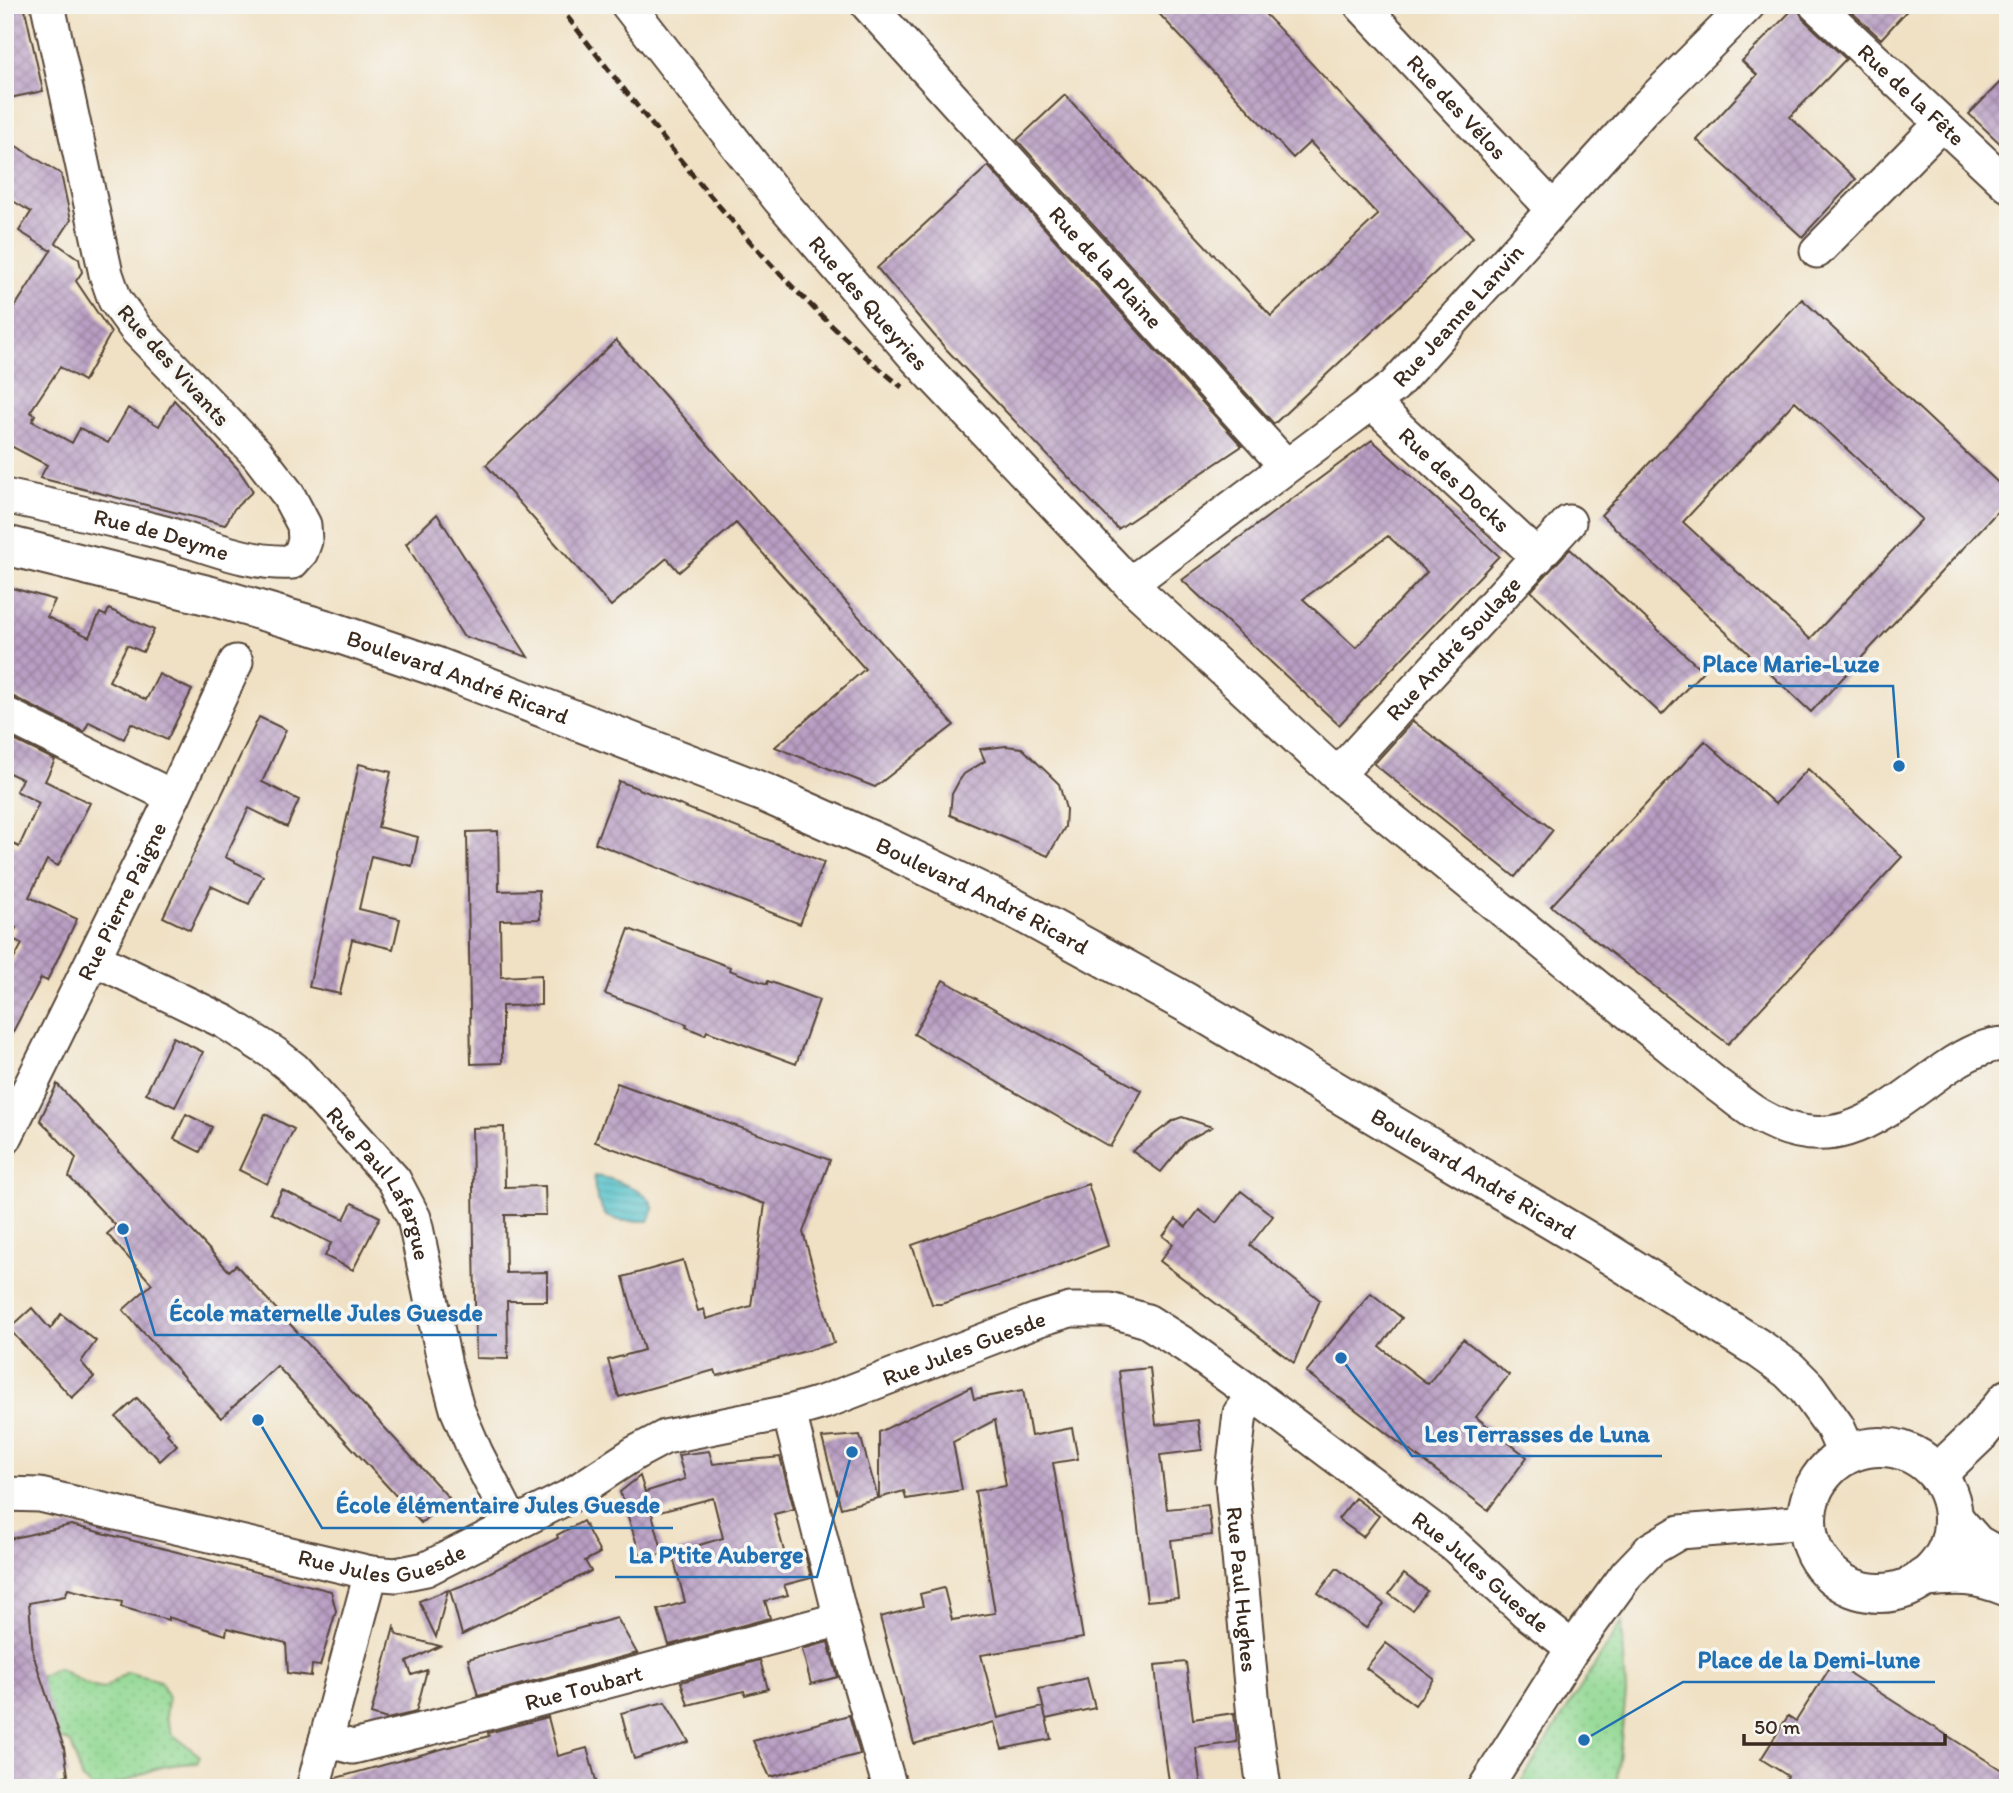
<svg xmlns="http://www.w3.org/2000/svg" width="2013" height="1793" viewBox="0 0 2013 1793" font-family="Itim,sans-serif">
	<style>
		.grass { fill: url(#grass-dots); stroke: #668158; stroke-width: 2 }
		.water { fill: url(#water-rules); stroke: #477674; stroke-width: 2 }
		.building { fill: url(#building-cross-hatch); fill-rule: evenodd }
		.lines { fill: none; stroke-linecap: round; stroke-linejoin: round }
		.minor-casing { stroke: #564537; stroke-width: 37 }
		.major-casing { stroke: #564537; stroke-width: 42 }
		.minor { stroke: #fff; stroke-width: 33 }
		.major { stroke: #fff; stroke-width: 38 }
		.rail { stroke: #3b2a1e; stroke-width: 5; stroke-dasharray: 10 5; stroke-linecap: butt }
		.labels { text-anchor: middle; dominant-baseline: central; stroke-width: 7; stroke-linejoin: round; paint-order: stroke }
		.street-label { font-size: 23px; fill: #3b2a1e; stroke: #f6f6f2 }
		.leader { fill: none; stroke: #1f6fb2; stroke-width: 2.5 }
		.callout-dot { fill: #1f6fb2; stroke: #f6f6f2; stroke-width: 2.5 }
		.callout-label { font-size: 24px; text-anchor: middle; font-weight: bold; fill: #1f6fb2; stroke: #f6f6f2; stroke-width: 7; stroke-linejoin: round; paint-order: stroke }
	</style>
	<defs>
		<pattern id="grass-dots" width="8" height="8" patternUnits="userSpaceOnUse" patternTransform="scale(1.75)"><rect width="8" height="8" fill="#91d892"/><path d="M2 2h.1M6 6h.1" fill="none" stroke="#7eba7d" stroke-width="1.8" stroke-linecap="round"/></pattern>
		<pattern id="water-rules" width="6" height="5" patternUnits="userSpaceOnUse" patternTransform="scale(1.75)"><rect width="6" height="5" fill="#53c1c9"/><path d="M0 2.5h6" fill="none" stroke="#469da3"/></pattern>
		<pattern id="building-cross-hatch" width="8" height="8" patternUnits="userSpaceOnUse" patternTransform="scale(1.75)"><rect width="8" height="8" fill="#b99fc4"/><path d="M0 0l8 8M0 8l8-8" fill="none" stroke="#98829f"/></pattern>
	</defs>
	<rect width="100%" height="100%" fill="#f6f6f2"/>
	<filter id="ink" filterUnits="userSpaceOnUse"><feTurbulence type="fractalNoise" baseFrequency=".0143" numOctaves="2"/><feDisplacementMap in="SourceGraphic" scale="14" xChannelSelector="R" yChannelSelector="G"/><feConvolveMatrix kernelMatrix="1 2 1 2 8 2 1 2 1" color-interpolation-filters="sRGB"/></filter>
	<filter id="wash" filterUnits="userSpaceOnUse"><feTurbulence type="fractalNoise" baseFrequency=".00686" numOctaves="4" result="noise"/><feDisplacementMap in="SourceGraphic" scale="28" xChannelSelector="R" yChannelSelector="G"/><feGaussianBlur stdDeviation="1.57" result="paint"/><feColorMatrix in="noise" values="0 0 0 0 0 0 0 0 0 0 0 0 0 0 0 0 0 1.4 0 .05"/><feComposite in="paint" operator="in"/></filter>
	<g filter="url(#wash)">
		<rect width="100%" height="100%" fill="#f0e1c4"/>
		<path class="grass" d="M1622 1622 1626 1693 1616 1788H1517Z
			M57 1668C74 1676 86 1687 103 1689L127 1672 161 1681 168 1698 166 1717 172 1734 200 1756 197 1763C180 1764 162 1765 147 1772 128 1781 114 1788 93 1788L82 1779 71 1743 64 1740 27 1742 15 1689Z"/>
		<path class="water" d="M595 1176C610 1177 645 1190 652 1204 655 1210 651 1216 649 1221H622L606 1216C599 1204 592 1189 595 1176Z"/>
		<g id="blocks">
			<path class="building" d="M5 5H24L43 91 5 99Z
				M1151 5H1257L1473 237 1274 424 1017 140 1065 95 1271 316 1378 215 1310 142 1293 158Z
				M1797 5 1803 19 1846 59 1790 117 1856 179 1802 237 1697 140 1757 75 1742 61Z
				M1844 5H1912L1881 39Z
				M2008 74V151L1969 114Z
				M5 139 61 174 71 220 56 243 79 259 82 272 76 281 111 333 84 381 60 367 30 412 35 415 32 421 72 443 80 428 108 443 128 408 159 426 174 400 238 469 253 491 234 509 225 525 40 478 47 465 5 443V322L52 249 51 251 19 231 31 212 5 196Z
				M988 166 1242 446 1118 529 945 348 877 268Z
				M1802 299 2008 492V500L1811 712 1601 515ZM1795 401 1922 519 1810 639 1683 522Z
				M616 340 954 725 875 787 775 747 865 669 736 523 679 572 667 558 611 606 486 465Z
				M1372 440 1499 556 1339 725 1182 580ZM1388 536 1427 572 1356 648 1303 599Z
				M437 514 528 657 463 636 406 544Z
				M1570 549 1703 671 1662 715 1531 591Z
				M5 586 55 600 47 617 89 637 100 613 106 616 109 609 154 630 143 652 127 645 109 681 146 700 159 674 192 690 167 740 131 723 124 739 89 722 84 732 14 697 5 695Z
				M259 717 286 730 262 782 299 800 287 827 249 808 225 857 263 876 249 904 211 886 190 930 163 917Z
				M1413 721 1553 830 1515 877 1374 764Z
				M10 738 55 760 45 781 90 803 58 866 47 860 29 897 77 919 47 981 41 978 5 1047V976L22 944 11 938 16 928 5 923V840L19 847 39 803 16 791 22 779 5 771V747Z
				M1705 741 1775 804 1808 769 1902 857 1728 1044 1551 906Z
				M1006 746 1022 748 1059 784 1066 809 1065 827 1048 856 950 815 952 794 959 781 964 774 985 761 980 749Z
				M359 764 391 772 378 827 418 837 412 866 371 856 359 909 400 919 393 949 352 939 340 994 309 987Z
				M619 781 824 862 800 924 595 843Z
				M498 831 499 891 539 890 540 919 500 920 501 977 541 975V1005L502 1006V1063L471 1064 467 832Z
				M629 929 730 967 729 970 767 984 768 981 819 1000 796 1064 707 1031 705 1035 686 1027 687 1024 605 994Z
				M943 980 1142 1091 1110 1147 914 1034Z
				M173 1037 203 1052 175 1107 146 1093Z
				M617 1083 830 1160 803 1232 834 1343 717 1376 715 1370 619 1397 608 1360 644 1350 623 1277 683 1260 698 1311 704 1309 706 1319 751 1306 765 1204 595 1142Z
				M57 1084 229 1271 236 1265 449 1498 421 1523 277 1366 221 1418 123 1310 152 1284 107 1234 116 1226 69 1177 76 1158 40 1120Z
				M186 1114 212 1127 200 1152 174 1139Z
				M265 1114 294 1129 267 1184 239 1170Z
				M1182 1117 1212 1127 1186 1141 1161 1172 1132 1151 1174 1120Z
				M504 1127 505 1187 545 1186 546 1215H505L506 1273 547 1272V1301H507L508 1359 476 1358 472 1128Z
				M1088 1184 1108 1246 1033 1275 941 1304H932L912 1245Z
				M282 1190 344 1219 352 1203 380 1217 353 1270 325 1256 331 1243 271 1213Z
				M1241 1191 1273 1216 1250 1245 1320 1300 1294 1363 1160 1261 1173 1244 1163 1236 1176 1219 1186 1227 1199 1210 1216 1223Z
				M1371 1293 1402 1318 1380 1347 1428 1384 1463 1339 1509 1375 1476 1417 1527 1457 1488 1510 1306 1372Z
				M32 1308 50 1329 61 1314 96 1341 81 1362 94 1377 72 1398 9 1329Z
				M1150 1368 1156 1425 1198 1420 1202 1450 1160 1455 1167 1509 1208 1505 1212 1535 1171 1540 1178 1598 1147 1601 1119 1371Z
				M971 1387 974 1399 1023 1390 1031 1436 1072 1428 1078 1459 1053 1463 1083 1638 981 1655 998 1718 1043 1707 1051 1739 1002 1749 994 1722 914 1744 880 1617 923 1606 920 1594 944 1588 952 1620 995 1613 975 1491 1006 1486 995 1420 953 1442 962 1490 906 1499 904 1491 879 1498V1432Z
				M137 1398 169 1432 167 1434 177 1445 160 1461 150 1450 148 1451 116 1417Z
				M860 1435 878 1498 841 1508 822 1438Z
				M709 1451 713 1464 780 1457 794 1509 774 1514 785 1555 804 1550 811 1578 784 1585 788 1595 765 1601 770 1618 669 1645 658 1610 685 1602 672 1553 723 1538 713 1498 652 1514 663 1553 642 1560 620 1492 640 1476 645 1492 685 1479 678 1455Z
				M1355 1498 1379 1516 1363 1537 1338 1519Z
				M583 1521 600 1553 585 1561 591 1571 462 1635 450 1590 469 1583 558 1538 557 1535Z
				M71 1525 331 1591 336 1611 320 1666 312 1665 311 1676 288 1673 286 1643 227 1628 226 1635 168 1617V1620L121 1607 122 1602 68 1589 65 1596 29 1603 33 1654 64 1748 68 1775 56 1778 59 1788H5V1540Z
				M1337 1568 1384 1604 1366 1628 1318 1593Z
				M1404 1574 1427 1591 1412 1610 1389 1594Z
				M448 1590 436 1637 419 1601Z
				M617 1618 637 1653 478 1696 468 1659Z
				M394 1627 397 1635 440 1646 407 1662 412 1675 427 1670 416 1712 387 1719 371 1714Z
				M828 1642 838 1677 811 1684 802 1649Z
				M1386 1643 1434 1679 1415 1705 1366 1668Z
				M760 1660 768 1689 745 1695 744 1691 688 1705 681 1682Z
				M1186 1662 1193 1719 1234 1713 1237 1742 1196 1748 1201 1788H1170L1161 1726 1155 1665Z
				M1833 1663 2008 1774V1788H1781L1788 1776 1761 1759 1788 1716 1796 1721Z
				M1087 1678 1095 1708 1046 1719 1039 1689Z
				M665 1702 689 1742 634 1759 621 1713Z
				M849 1715 860 1754 770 1777 753 1741Z
				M548 1717 558 1756 587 1748 598 1788H333L336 1778 489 1736 488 1733Z"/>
		</g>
	</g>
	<g filter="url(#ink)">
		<use href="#blocks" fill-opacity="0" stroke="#564537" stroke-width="2"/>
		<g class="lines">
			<g class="minor-casing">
				<g id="minor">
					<path id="s1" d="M628 5 779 199 916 358 1130 584 1337 775 1716 1084C1730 1094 1744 1107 1760 1116 1837 1160 1883 1112 1944 1069 1961 1057 1985 1043 2008 1044"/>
					<path id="s2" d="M868 5 1286 466"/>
					<path id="s3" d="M1361 5 1553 209"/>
					<path id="s4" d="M1816 5 2008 185"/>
					<path d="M1817 251 1942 123"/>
					<path id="s5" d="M1371 402 1538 557"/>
					<path id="s6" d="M5 496C56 507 107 518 157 531 200 542 246 565 292 562L301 552 305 541 304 525 287 493 257 454 136 329 115 300 106 274 48 5"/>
					<path id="s7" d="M1130 584 1394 386 1644 109 1748 5"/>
					<path d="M5 714 173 797"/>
					<path id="s8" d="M1337 775 1569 522"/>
					<path id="s9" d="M95 959 225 1022 275 1054 294 1069 394 1180 414 1218 445 1365 457 1409 476 1453 513 1525"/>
					<path id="s10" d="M5 1138 173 797 236 662"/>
					<path id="s11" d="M1254 1395 1240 1413 1232 1481 1254 1717 1264 1788"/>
					<path d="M789 1412 841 1619 890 1788"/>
					<path id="s12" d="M5 1494 40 1495 371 1573 396 1575 426 1569 568 1497 635 1453 665 1437 789 1412 824 1402 1037 1320 1070 1310H1110L1147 1321 1185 1345 1254 1395 1455 1546 1526 1612 1573 1648"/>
					<path id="s13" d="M326 1740 353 1747 450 1723 841 1619"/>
					<path d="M313 1788 371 1573"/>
					<path d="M1485 1788 1573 1648 1627 1574 1651 1549 1680 1532 1807 1522"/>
				</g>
			</g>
			<g class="major-casing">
				<g id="major">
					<path id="s14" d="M5 545 211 596 328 630 437 667 765 793 880 844 1012 907 1187 1003 1606 1252 1761 1350 1789 1370 1807 1388 1835 1427 1847 1454"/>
					<circle cx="1880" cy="1520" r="73"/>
					<path d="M1937 1474 1979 1434 2008 1399"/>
					<path d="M1953 1518 1976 1544 2008 1562"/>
					<path d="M1923 1578C1958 1574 1975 1574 2008 1587"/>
				</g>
			</g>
			<use href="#minor" class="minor"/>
			<use href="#major" class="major"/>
			<path class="rail" d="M558 5C664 140 768 280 902 387"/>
		</g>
	</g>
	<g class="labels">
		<g class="street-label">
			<text stroke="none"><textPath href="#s4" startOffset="131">Rue de la Fête</textPath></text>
			<text stroke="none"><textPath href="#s3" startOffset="140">Rue des Vélos</textPath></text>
			<text stroke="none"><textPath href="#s2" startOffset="354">Rue de la Plaine</textPath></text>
			<text stroke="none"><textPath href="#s1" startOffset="383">Rue des Queyries</textPath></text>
			<text stroke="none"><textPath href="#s7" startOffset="425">Rue Jeanne Lanvin</textPath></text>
			<text transform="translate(174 365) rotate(48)">Rue des Vivants</text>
			<text stroke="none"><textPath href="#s5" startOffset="114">Rue des Docks</textPath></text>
			<text stroke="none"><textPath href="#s6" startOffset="161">Rue de Deyme</textPath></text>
			<text stroke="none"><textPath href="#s8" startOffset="172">Rue André Soulage</textPath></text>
			<text stroke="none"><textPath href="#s14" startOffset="472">Boulevard André Ricard</textPath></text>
			<text stroke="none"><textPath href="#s14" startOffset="1041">Boulevard André Ricard</textPath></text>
			<text stroke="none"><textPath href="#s10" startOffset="264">Rue Pierre Paigne</textPath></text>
			<text stroke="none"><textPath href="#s14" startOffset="1606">Boulevard André Ricard</textPath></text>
			<text stroke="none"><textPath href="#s9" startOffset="373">Rue Paul Lafargue</textPath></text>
			<text stroke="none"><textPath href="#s12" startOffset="1017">Rue Jules Guesde</textPath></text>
			<text stroke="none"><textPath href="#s12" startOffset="387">Rue Jules Guesde</textPath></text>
			<text stroke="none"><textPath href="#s12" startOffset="1626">Rue Jules Guesde</textPath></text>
			<text stroke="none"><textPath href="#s11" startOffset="200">Rue Paul Hughes</textPath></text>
			<text stroke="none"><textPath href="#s13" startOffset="266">Rue Toubart</textPath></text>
		</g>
	</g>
	<path class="leader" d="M1899 766L1893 686H1688M123 1229L155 1335H497M1341 1358L1412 1456H1662M258 1420L322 1528H673M852 1452L817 1577H615M1584 1740L1683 1682H1935"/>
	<g class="callout-dot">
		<circle cx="1899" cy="766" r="7"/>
		<circle cx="123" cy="1229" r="7"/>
		<circle cx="1341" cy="1358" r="7"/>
		<circle cx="258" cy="1420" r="7"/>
		<circle cx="852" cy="1452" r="7"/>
		<circle cx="1584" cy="1740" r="7"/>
	</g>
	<g class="callout-label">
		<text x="1791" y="672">Place Marie-Luze</text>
		<text x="326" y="1321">École maternelle Jules Guesde</text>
		<text x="1537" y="1442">Les Terrasses de Luna</text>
		<text x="498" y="1513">École élémentaire Jules Guesde</text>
		<text x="716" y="1563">La P'tite Auberge</text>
		<text x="1809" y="1668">Place de la Demi-lune</text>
	</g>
	<rect width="2013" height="1793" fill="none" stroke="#f6f6f2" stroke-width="28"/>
	<path d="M1744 1734v10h201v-10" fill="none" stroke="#3b2a1e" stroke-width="3.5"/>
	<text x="1754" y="1734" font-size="21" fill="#3b2a1e" stroke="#f6f6f2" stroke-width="5" paint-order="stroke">50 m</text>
</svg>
